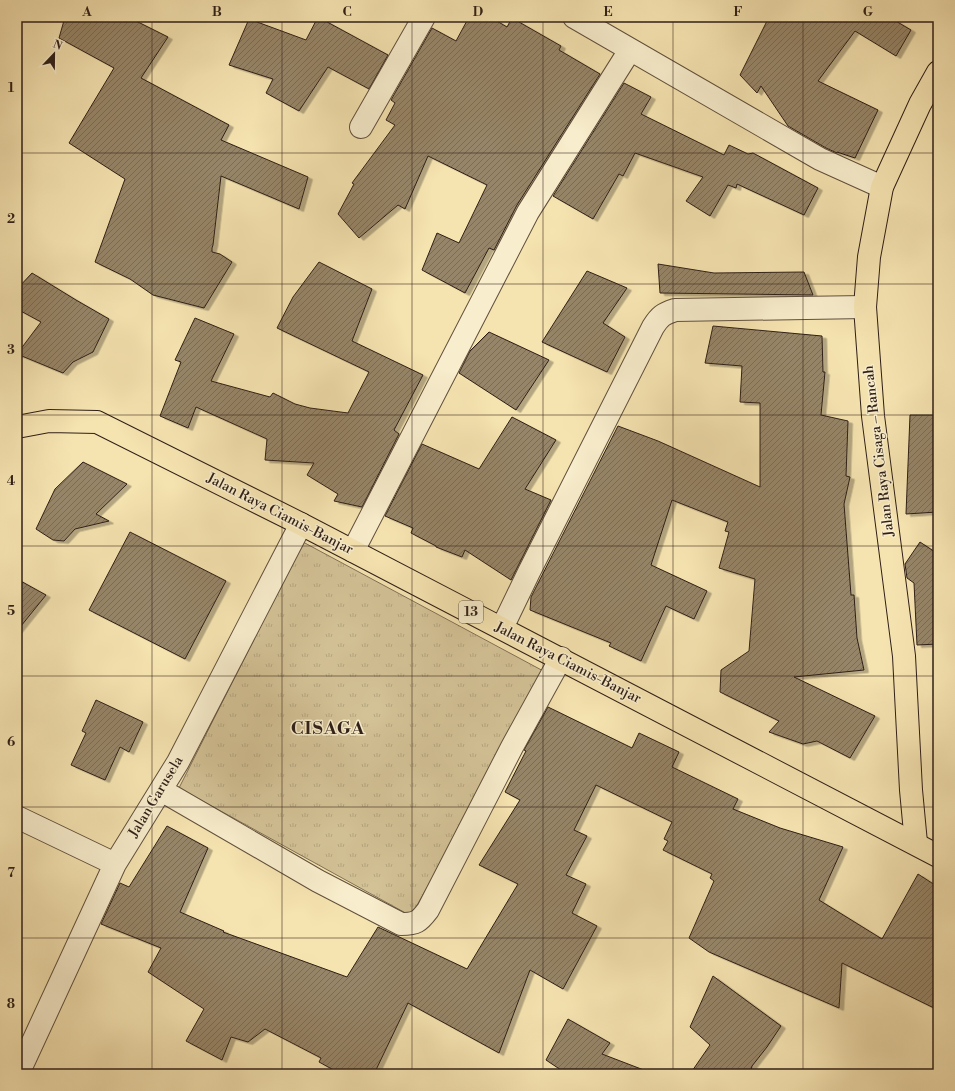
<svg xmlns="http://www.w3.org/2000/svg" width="955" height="1091" viewBox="0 0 955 1091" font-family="'Libre Bodoni',serif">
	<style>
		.park { fill: url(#park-tufts); stroke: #817056 }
		.building { fill: url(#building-hatch); stroke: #2f1f17; filter: url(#shadow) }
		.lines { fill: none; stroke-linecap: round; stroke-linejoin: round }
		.minor-casing { stroke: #60503d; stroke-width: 24 }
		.major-casing { stroke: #2f1f17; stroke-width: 24 }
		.highway-casing { stroke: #2f1f17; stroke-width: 24 }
		.minor { stroke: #f8edcc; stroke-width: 22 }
		.major { stroke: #f5e3b0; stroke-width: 22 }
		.highway { stroke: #f5e3b0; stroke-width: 22 }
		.grid { fill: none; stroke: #2f1f17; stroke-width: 1; stroke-opacity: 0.55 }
		.labels { text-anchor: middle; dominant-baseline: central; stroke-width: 3; stroke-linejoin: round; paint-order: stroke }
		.shield { fill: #f8edcc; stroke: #6b5d4d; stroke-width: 1 }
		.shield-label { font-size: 13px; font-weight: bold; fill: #2f1f17 }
		.street-label { font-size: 14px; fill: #2f1f17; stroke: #f8edcc }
		.district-label { font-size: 18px; font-weight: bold; letter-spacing: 1px; fill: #2f1f17; stroke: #f8edcc }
		.neatline { fill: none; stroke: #2f1f17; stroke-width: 1.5 }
		.grid-label { font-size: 13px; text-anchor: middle; font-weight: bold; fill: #2f1f17 }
	</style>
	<defs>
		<pattern id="park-tufts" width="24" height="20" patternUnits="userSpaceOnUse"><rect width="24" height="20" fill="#d3c296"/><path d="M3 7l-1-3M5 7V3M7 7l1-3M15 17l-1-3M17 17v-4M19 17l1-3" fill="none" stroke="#b5a681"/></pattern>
		<pattern id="building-hatch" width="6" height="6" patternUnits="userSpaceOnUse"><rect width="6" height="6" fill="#968567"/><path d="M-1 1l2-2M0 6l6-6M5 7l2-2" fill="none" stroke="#7b6c54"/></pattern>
		<filter id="shadow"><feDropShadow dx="4.5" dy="2.5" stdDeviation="0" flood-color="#0004"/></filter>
	</defs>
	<rect width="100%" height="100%" fill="#f5e3b0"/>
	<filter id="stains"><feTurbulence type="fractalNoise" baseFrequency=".005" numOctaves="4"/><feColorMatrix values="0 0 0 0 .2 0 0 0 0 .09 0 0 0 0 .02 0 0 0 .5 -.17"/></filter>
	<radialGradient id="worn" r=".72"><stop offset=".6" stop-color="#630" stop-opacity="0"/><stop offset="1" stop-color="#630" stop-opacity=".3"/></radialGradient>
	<path class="park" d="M303 542 547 673 411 916 179 788Z"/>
	<path class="building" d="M65 17H128L168 37 141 78 229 125 221 140 308 177 299 209 221 176 213 245 212 248V252L220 254 232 262 204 308 153 295 130 279 95 262 125 179 69 143 114 68 59 38Z
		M318 17 388 55 369 89 328 67 299 111 266 93 273 79 229 65 249 19 306 40Z
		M469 17H490L507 27 512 18 561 46 559 50 600 74 517 205 494 250 489 248 465 293 422 270 437 233 459 243 487 185 428 156 405 209 398 205 359 238 338 214 354 184 352 183 395 125 386 120 395 103 391 100 432 28 456 41Z
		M769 17H889L911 30 896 56 855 31 818 81 878 110 855 158 837 152V153L826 148 788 126 761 86 757 93 740 75Z
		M624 83 651 97 641 114 724 155 729 145 748 154 753 153 818 188 804 215 737 184 736 188 728 185 710 216 686 201 703 177 635 153 623 176 619 174 593 219 553 196Z
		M319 262 372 289 352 341 423 375 394 430 399 434 362 507 334 501 338 494 307 475 314 463 265 460 267 439 196 407 188 428 160 416 181 362 175 360 195 318 234 334 211 381 270 397 273 393 295 404 310 408 348 413 369 372 277 328 293 297Z
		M658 264 714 273 804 272 813 295 660 293Z
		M587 271 627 288 603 323 625 337 607 372 542 342Z
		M32 273 76 300 109 319 93 352 73 362 63 373 17 354 41 322 17 309V289Z
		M713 326 822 336 823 372H825L821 415 848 421 846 476 850 477 844 504 851 595H854L857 638 864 670 794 677 875 716 850 758 817 741 803 744 769 732 779 721 720 692 721 670 749 651 755 579 719 568 729 532 725 531 728 522 672 500 651 565 707 591 694 619 666 606 641 661 609 646 611 643 530 610 531 597 618 426 658 441 760 487V403L740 402 742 366 705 363Z
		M489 332 549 360 516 410 459 373 470 351Z
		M910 415H936L937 512 906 514Z
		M512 417 556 440 525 489 551 500 511 580 465 550 462 557 436 547V546L411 533 413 528 385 516 422 444 479 469Z
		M83 462 127 484 96 514 109 521 75 529 64 541 53 540 36 529 55 489Z
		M130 532 226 581 185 659 89 610Z
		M920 542 938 554V644L917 645 914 583 907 578 905 564Z
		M17 579 46 595 17 631Z
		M96 700 143 722 129 752 120 747 105 780 71 765 86 733 82 731Z
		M548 707 632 748 639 733 679 752 672 767 738 799 733 809 780 828 843 847 819 900 882 939 918 874 938 887V1010L842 963 839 1008 709 952 689 938 714 881 710 878 712 874 663 850 668 841 664 839 672 822 596 785 574 830 587 836 566 875 586 884 572 913 597 926 563 989 530 970 499 1053 408 1003 374 1074H341L319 1062 321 1058 265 1029 248 1042 231 1037 222 1060 186 1041 204 1009 148 972 161 948 101 924 120 883 129 887 167 826 208 848 180 912 224 931 223 932 347 977 378 927 467 969 518 884 479 865 520 800 505 792 526 751 524 750Z
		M713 976 781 1026 767 1047 752 1066 750 1074H690L710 1045 690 1027Z
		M568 1019 610 1043 602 1054 649 1072 648 1074H567L546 1060Z"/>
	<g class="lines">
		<g class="minor-casing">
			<path id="minor" d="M574 17 820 159 882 187
				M361 127 424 17
				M353 551 528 212 630 50
				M502 628 529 572 653 327C660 316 663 314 675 310L865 307
				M161 790 318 881 401 924C416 924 419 922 428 910L512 747 561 658
				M17 817 115 864
				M18 1074 115 864 178 762 301 524"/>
		</g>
		<g class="major-casing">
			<path id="major" d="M916 843 911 790 904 656 873 416 865 307 869 257 882 187 920 104 938 72"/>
		</g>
		<g class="highway-casing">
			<path id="highway" d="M17 427 49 421 97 422 301 524 938 856"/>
		</g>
		<use href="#minor" class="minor"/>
		<use href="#major" class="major"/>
		<use href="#highway" class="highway"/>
	</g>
	<path class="grid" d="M152 17V1074M282 17V1074M412 17V1074M543 17V1074M673 17V1074M803 17V1074M17 153H938M17 284H938M17 415H938M17 546H938M17 676H938M17 807H938M17 938H938"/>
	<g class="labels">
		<rect class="shield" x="459" y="601" width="24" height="22" rx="3"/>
		<g class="shield-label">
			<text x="471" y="612">13</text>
		</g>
		<g class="street-label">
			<text transform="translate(879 451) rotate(-97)">Jalan Raya Cisaga – Rancah</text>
			<text transform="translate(280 514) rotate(27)">Jalan Raya Ciamis-Banjar</text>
			<text transform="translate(568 663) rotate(27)">Jalan Raya Ciamis-Banjar</text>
			<text transform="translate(156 797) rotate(-59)">Jalan Garusela</text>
		</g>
		<g class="district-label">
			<text x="328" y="728">CISAGA</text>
		</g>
	</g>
	<rect width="955" height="1091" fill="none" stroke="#f5e3b0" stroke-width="44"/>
	<g transform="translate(54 54) rotate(22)" stroke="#f8edcc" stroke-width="3" paint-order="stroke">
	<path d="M0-3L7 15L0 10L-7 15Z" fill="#2f1f17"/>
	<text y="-6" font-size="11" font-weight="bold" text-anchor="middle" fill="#2f1f17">N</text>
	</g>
	<rect x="22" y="22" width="911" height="1047" class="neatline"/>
	<g class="grid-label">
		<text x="87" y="16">A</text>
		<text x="217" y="16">B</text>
		<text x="347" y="16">C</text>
		<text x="478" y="16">D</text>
		<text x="608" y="16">E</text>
		<text x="738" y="16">F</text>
		<text x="868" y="16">G</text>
		<text x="11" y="92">1</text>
		<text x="11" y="223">2</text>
		<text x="11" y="354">3</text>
		<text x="11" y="485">4</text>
		<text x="11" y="615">5</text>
		<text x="11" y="746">6</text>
		<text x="11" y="877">7</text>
		<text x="11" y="1008">8</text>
	</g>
	<rect width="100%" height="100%" filter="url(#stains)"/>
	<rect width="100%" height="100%" fill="url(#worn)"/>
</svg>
